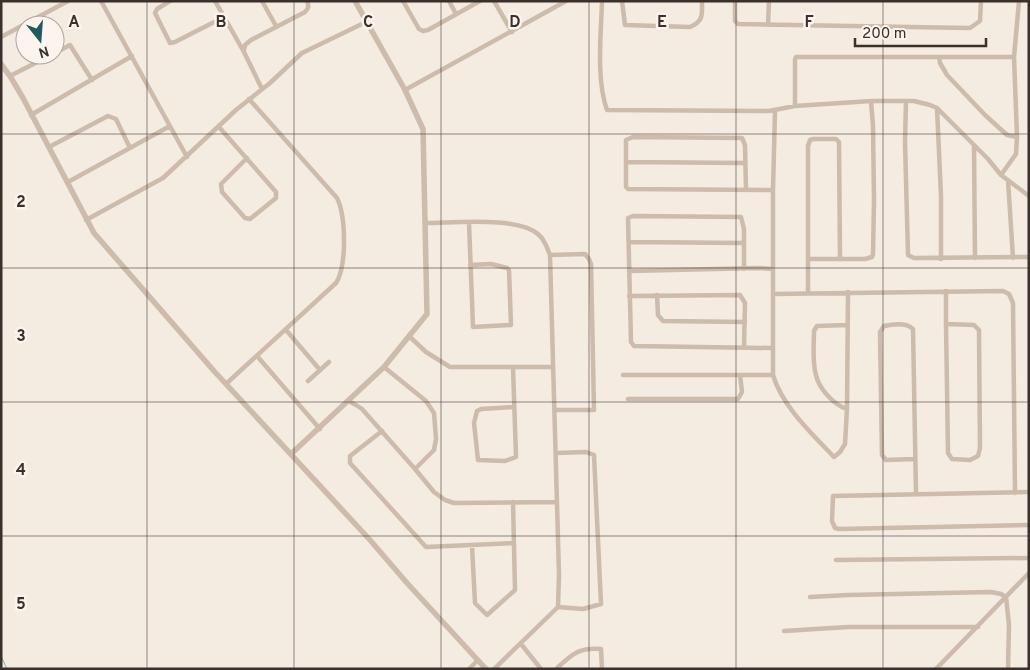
<svg xmlns="http://www.w3.org/2000/svg" width="1030" height="670" viewBox="0 0 1030 670" font-family="Overpass,sans-serif">
	<style>
		.lines { fill: none; stroke-linecap: round; stroke-linejoin: round }
		.stream { stroke: #7fb0b2; stroke-width: 1 }
		.minor { stroke: #cdbbac; stroke-width: 4.5 }
		.tertiary { stroke: #cdbbac; stroke-width: 5.5 }
		.grid { fill: none; stroke: #3b302b; stroke-width: 1; stroke-opacity: 0.55 }
		.grid-label { font-size: 16px; text-anchor: middle; font-weight: bold; fill: #3b302b; stroke: #fbf5ee; stroke-width: 5; stroke-linejoin: round; paint-order: stroke }
	</style>
	<rect width="100%" height="100%" fill="#f4ebe1"/>
	<g class="lines">
		<path class="stream" d="M1 656 7 669"/>
		<path class="minor" d="M101 1 187 157
			M170 1 157 9 155 13 170 43 175 42 224 17
			M215 1 244 52 262 89
			M262 1 276 26
			M403 1 419 29 423 31 428 30 480 1
			M449 1 456 14
			M494 1 512 32
			M602 1C601 35 596 79 607 110L769 111 795 106 871 101H914L930 105 937 108 988 159 1001 175 1029 196
			M622 1 625 25 690 27C704 21 702 14 702 1
			M735 1V21L738 24 970 28 980 21 981 1
			M768 25 769 1
			M1 37 68 1
			M244 50 245 45 251 40 305 12C309 8 309 6 307 1
			M55 53 70 45 92 80
			M939 57 940 63 947 75 985 115 1007 135 1017 137
			M10 76 51 55
			M405 90 566 1
			M906 101 905 142 908 255 914 258 1029 257
			M795 106V60L796 57H1014
			M937 108 941 196V259
			M775 111 773 190V375C782 406 812 434 834 457L840 452 845 444 847 409 848 292
			M31 115 132 56
			M219 127 276 192V198L250 219 245 218 222 192 221 184 247 158
			M974 145 975 258
			M49 147 108 116 116 119 130 148
			M626 162 745 163
			M1001 175 1016 154 1017 137 1014 57 1019 1
			M1008 180 1013 258
			M68 182 170 126
			M746 190 745 145 742 138 633 137 626 140V187L628 189 773 190
			M86 220 163 178 236 110 270 83 302 53 366 22
			M426 223C454 223 519 216 539 235 545 240 547 248 550 255L559 575 558 607 494 669
			M469 223 473 327 511 325 509 270 507 268 491 264 470 265
			M629 242 744 243
			M550 255 585 254 589 259 591 264 594 410H555
			M808 259H865L872 257 873 254 874 200 873 126 871 101
			M744 269V229L741 217 633 216 628 218 631 342 634 346 772 348
			M629 271 759 268 773 269
			M946 291V324L974 325 979 330V333L980 448 978 456 970 460 952 459 948 453 946 324
			M808 293V146L810 140 813 139H836L839 142 840 258
			M773 294 1003 291 1009 294 1013 303 1015 493
			M657 295 658 315 663 321 745 322
			M629 296 740 295 745 303 744 347
			M286 330 320 370
			M410 337 426 352 450 367H553
			M257 356 320 429
			M384 367 426 401 434 413 436 439 434 450 415 469
			M513 367 516 457 505 461 478 460 474 423 477 411 481 409 514 407
			M623 375H773
			M308 381 329 362
			M227 383 336 283C347 266 346 216 337 198L249 99
			M628 399H738L742 392 740 375
			M348 401 356 405 362 409 415 469 434 492 445 500 454 503 557 502
			M847 409C834 405 819 389 816 375 812 362 814 345 814 331L817 326 847 325
			M382 431 350 456V463L426 547 514 543
			M556 453 586 452 594 455 601 604 583 609 558 607
			M914 459 886 460 882 455 880 332 884 326C893 324 906 322 913 329L916 494
			M1029 492 833 496 832 521 835 528 839 529 1029 525
			M472 546 475 603 487 615 515 590 513 502
			M836 560 1029 558
			M810 597 848 595 991 592 1001 594 1006 597 1009 625 1008 669
			M784 631 848 627H978
			M521 644 541 669
			M469 669 478 660
			M556 669C572 654 579 647 601 649L602 669
			M936 669 1029 573"/>
		<path class="tertiary" d="M1 64 10 76 23 98 94 233 214 371 370 540 407 583 486 669
			M291 454 384 367 427 314 423 129 405 90 355 1"/>
	</g>
	<path class="grid" d="M147 1V669M294 1V669M441 1V669M589 1V669M736 1V669M883 1V669M1 134H1029M1 268H1029M1 402H1029M1 536H1029"/>
	<g class="grid-label">
		<text x="74" y="27">A</text>
		<text x="221" y="27">B</text>
		<text x="368" y="27">C</text>
		<text x="515" y="27">D</text>
		<text x="662" y="27">E</text>
		<text x="809" y="27">F</text>
		<text x="21" y="207">2</text>
		<text x="21" y="341">3</text>
		<text x="21" y="475">4</text>
		<text x="21" y="609">5</text>
	</g>
	<rect width="1030" height="670" fill="none" stroke="#3b302b" stroke-width="5"/>
	<g transform="translate(40 40) rotate(163)"><circle r="24" fill="#fbf5ee" stroke="#aea6a0"/>
	<path d="M0-4L9 19L0 12L-9 19Z" fill="#1f5a5e"/>
	<text y="-8" font-size="14" font-weight="bold" text-anchor="middle" fill="#3b302b">N</text>
	</g>
	<path d="M855 38v8h131v-8" fill="none" stroke="#3b302b" stroke-width="2.5"/>
	<text x="862" y="38" font-size="15" fill="#3b302b" stroke="#fbf5ee" stroke-width="4" paint-order="stroke">200 m</text>
</svg>
